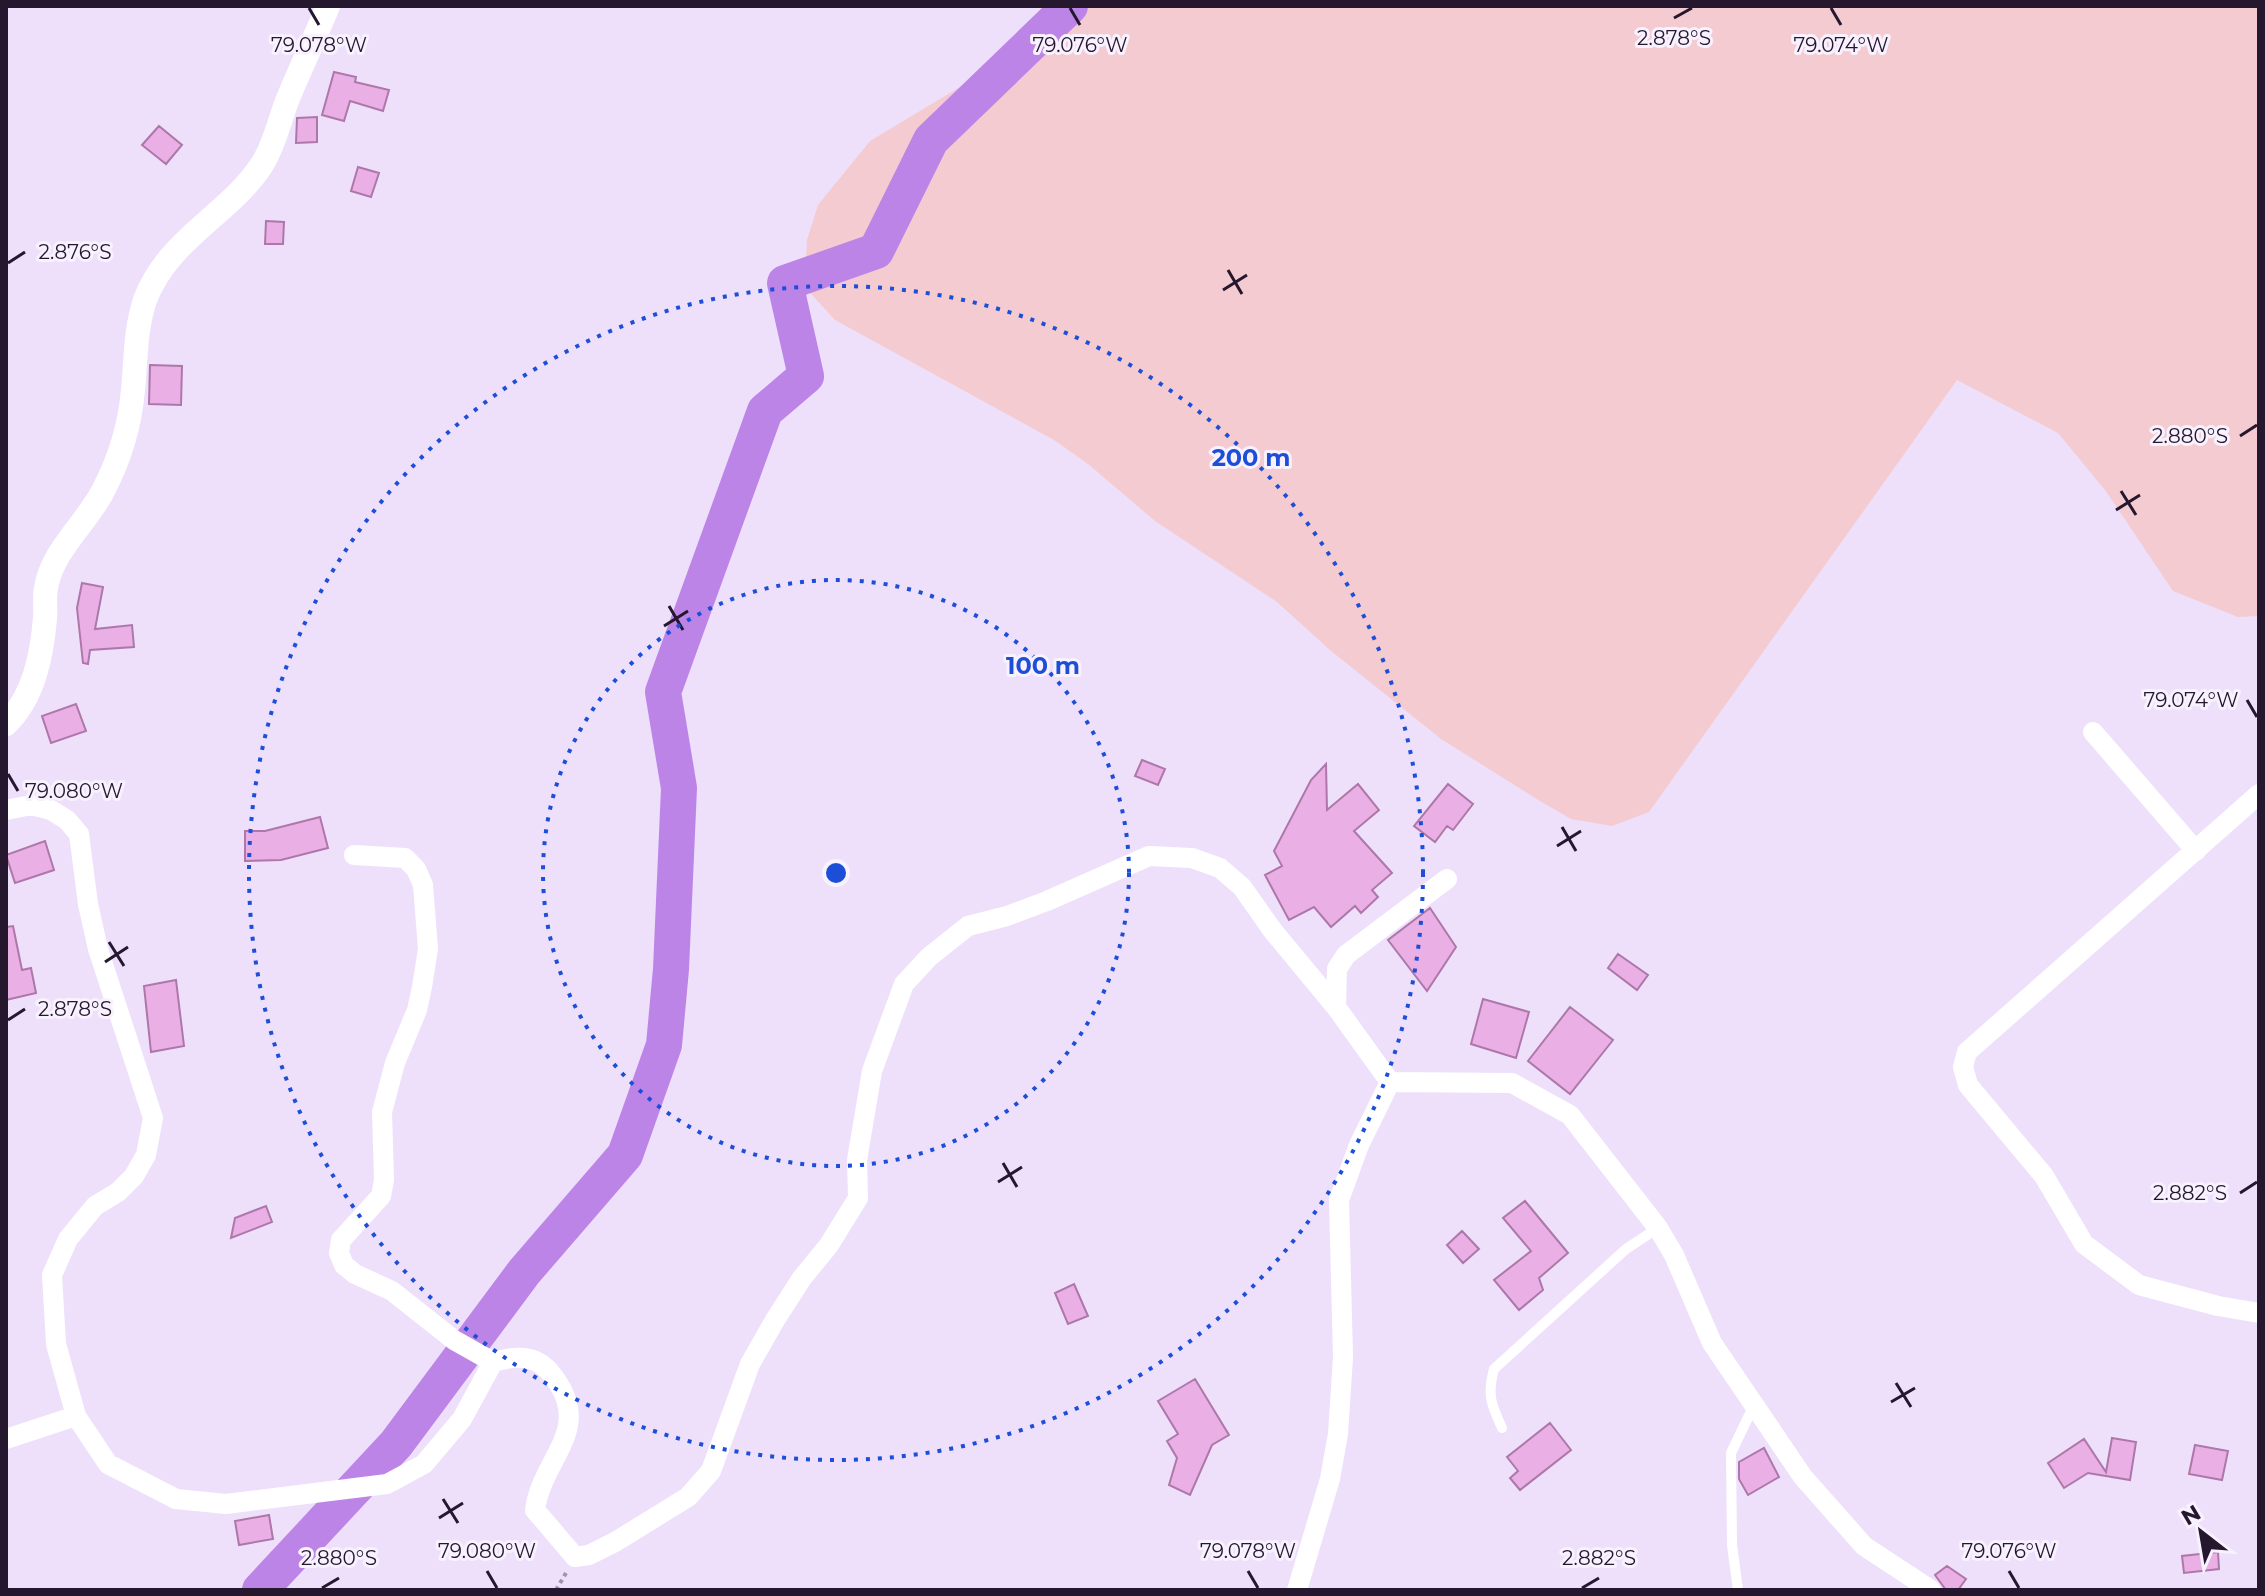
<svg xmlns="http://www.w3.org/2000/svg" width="2265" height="1596" viewBox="0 0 2265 1596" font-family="Montserrat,sans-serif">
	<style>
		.green { fill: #f4cbd0 }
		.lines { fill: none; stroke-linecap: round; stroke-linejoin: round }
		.river { stroke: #bd84e8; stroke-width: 36 }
		.building { fill: #eab0e5; stroke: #ae77a9; stroke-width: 2 }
		.path { stroke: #a193ad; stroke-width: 4; stroke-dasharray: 4 4; stroke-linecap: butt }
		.service { stroke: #fff; stroke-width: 10 }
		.minor { stroke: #fff; stroke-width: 20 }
		.tertiary { stroke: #fff; stroke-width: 24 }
		.ticks { fill: none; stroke: #24172e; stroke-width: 3 }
		.ring { fill: none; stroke: #1d4ed8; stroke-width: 4; stroke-dasharray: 4 8 }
		.ticks-label { font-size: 20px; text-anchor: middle; fill: #24172e; stroke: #f8f1fe; stroke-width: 6; stroke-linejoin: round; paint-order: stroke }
		.centre { fill: #1d4ed8; stroke: #f8f1fe; stroke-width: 4 }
		.ring-label { font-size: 24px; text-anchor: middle; font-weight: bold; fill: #1d4ed8; stroke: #f8f1fe; stroke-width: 6; stroke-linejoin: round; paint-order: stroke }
	</style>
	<rect width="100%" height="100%" fill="#eee0fb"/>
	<path class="green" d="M1086 6H2259V616L2238 617 2173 591 2105 490 2058 433 1957 380 1649 812 1612 826 1571 819 1540 801 1441 739 1331 651 1277 602 1155 521 1088 464 1054 440 835 320 811 294 805 277 807 240 818 205 870 141 1056 29Z"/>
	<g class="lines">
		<path class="river" d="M260 1590 396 1444 524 1272 625 1155 664 1045 671 969 679 788 663 692 765 411 806 376 785 283 876 251 931 140 1070 6"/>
	</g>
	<path class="building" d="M334 72 356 77 355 82 389 90 383 111 350 101 344 121 322 115Z
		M317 117V142L296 143 297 118Z
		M159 126 182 145 166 164 142 145Z
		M358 167 379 173 371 197 351 191Z
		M266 221 284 222 283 244H265Z
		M150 365 182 366 181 405 149 404Z
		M82 583 103 587 95 629 132 625 134 647 90 650 88 664 83 663 77 608Z
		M76 704 86 731 51 743 42 716Z
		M1142 760 1165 769 1158 785 1135 776Z
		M1326 764 1327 810 1358 784 1379 810 1354 831 1392 873 1372 890 1378 897 1361 913 1355 906 1331 927 1314 907 1289 920 1265 875 1282 866 1274 851 1311 780Z
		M1448 784 1473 804 1453 830 1447 826 1435 842 1414 826Z
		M320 817 328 848 281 860 245 861V831H265Z
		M45 841 54 870 15 883 6 855Z
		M1430 908 1456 947 1427 991 1388 940Z
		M13 926 22 970 31 968 36 993 6 1000V927Z
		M1618 954 1648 975 1637 990 1608 968Z
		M176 980 184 1046 151 1052 144 986Z
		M1483 999 1529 1012 1516 1058 1471 1044Z
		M1570 1007 1613 1040 1570 1094 1528 1061Z
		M1525 1201 1568 1253 1539 1278 1543 1290 1519 1310 1494 1280 1531 1251 1503 1218Z
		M266 1206 272 1222 231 1238 235 1218Z
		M1462 1231 1479 1249 1463 1263 1447 1245Z
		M1074 1284 1088 1316 1068 1324 1055 1293Z
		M1195 1379 1229 1435 1212 1445 1190 1495 1169 1485 1177 1458 1167 1441 1178 1434 1158 1401Z
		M1550 1423 1571 1450 1520 1490 1510 1478 1518 1471 1507 1457Z
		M2112 1438 2136 1442 2130 1480 2088 1473 2064 1488 2048 1463 2084 1439 2106 1472Z
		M2195 1445 2228 1451 2222 1480 2189 1474Z
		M1764 1448 1779 1477 1748 1495 1739 1479V1462Z
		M269 1515 273 1539 239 1545 235 1521Z
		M2218 1552 2219 1569 2184 1573 2182 1556Z
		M1947 1566 1966 1579 1958 1590H1946L1935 1575Z"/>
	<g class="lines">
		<path class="path" d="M556 1590 566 1573"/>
		<path class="service" d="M1502 1428C1491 1404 1487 1395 1494 1369L1626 1249 1658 1228
			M1738 1590 1732 1545 1731 1453 1754 1405"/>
		<path class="minor" d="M2093 732 2196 851
			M2259 794 1967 1052 1963 1067 1968 1085 2044 1176 2084 1244 2139 1285 2218 1306 2259 1313
			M6 810 31 805 51 810 67 820 79 834 88 904 98 949 153 1118 146 1155 134 1176 118 1192 95 1206 68 1239 52 1275 56 1344 76 1416 108 1464 176 1499 226 1504 387 1484 424 1464 462 1419 493 1362C515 1356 534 1354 550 1372 597 1429 542 1456 535 1510L575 1557 589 1555 615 1542 688 1497 711 1471 750 1364 775 1320 802 1278 829 1245 858 1198 857 1160 872 1071 904 984 929 957 968 926 1007 916 1047 901 1149 856 1192 858 1220 868 1242 887 1273 931 1336 1007 1390 1082 1512 1083 1570 1115 1658 1228 1674 1255 1712 1343 1803 1477 1864 1546 1931 1590
			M354 855 405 858 416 869 423 885 428 949 422 987 417 1010 395 1063 382 1112 384 1180 381 1196 341 1240 339 1253 344 1265 355 1274 392 1291 454 1340 493 1362
			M1336 1007 1337 969 1346 955 1447 879
			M6 1439 76 1416
			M1297 1590 1330 1479 1338 1434 1343 1357 1339 1200 1359 1145 1390 1082"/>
		<path class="tertiary" d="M6 724C34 697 42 655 45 618 46 608 44 597 46 588 52 550 88 522 104 489 120 458 130 425 133 390 136 360 135 330 145 300 168 238 231 214 263 163 275 143 279 122 287 101 300 69 315 38 328 6"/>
	</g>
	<path class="ticks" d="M309 8 319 25M1070 8 1080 25M1831 8 1841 25M1674 18 1692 8M8 263 25 252M1228 270 1242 294M1223 290 1247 275M2240 436 2257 425M2121 491 2136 515M2116 510 2140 495M669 606 683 630M664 626 688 611M2247 700 2257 717M8 774 18 791M1562 827 1576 851M1557 846 1581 831M109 942 124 966M105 962 128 947M8 1020 25 1009M1003 1163 1017 1187M998 1182 1022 1167M2240 1193 2257 1182M1896 1383 1911 1407M1891 1402 1915 1388M443 1499 458 1523M439 1518 463 1503M487 1571 497 1588M1248 1571 1258 1588M2009 1571 2019 1588M322 1588 339 1578M1582 1588 1599 1578"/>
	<g class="ring">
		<circle cx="836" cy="873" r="293"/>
		<circle cx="836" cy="873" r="587"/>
	</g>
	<g class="ticks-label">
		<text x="1674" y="45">2.878°S</text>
		<text x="319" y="52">79.078°W</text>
		<text x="1080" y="52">79.076°W</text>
		<text x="1841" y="52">79.074°W</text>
		<text x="75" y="259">2.876°S</text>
		<text x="2190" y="443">2.880°S</text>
		<text x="2191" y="707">79.074°W</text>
		<text x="74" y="798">79.080°W</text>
		<text x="75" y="1016">2.878°S</text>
		<text x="2190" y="1200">2.882°S</text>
		<text x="487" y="1558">79.080°W</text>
		<text x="1248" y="1558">79.078°W</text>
		<text x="2009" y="1558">79.076°W</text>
		<text x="339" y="1565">2.880°S</text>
		<text x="1599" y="1565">2.882°S</text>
	</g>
	<circle cx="836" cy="873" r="12" class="centre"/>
	<g class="ring-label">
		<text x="1251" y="466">200 m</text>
		<text x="1043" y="674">100 m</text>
	</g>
	<rect width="2265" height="1596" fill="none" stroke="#24172e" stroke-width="16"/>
	<g transform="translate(2201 1532) rotate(329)" stroke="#f8f1fe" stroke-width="6" paint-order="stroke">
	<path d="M0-6L14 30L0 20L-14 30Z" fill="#24172e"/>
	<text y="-12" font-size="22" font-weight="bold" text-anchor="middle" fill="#24172e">N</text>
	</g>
</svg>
